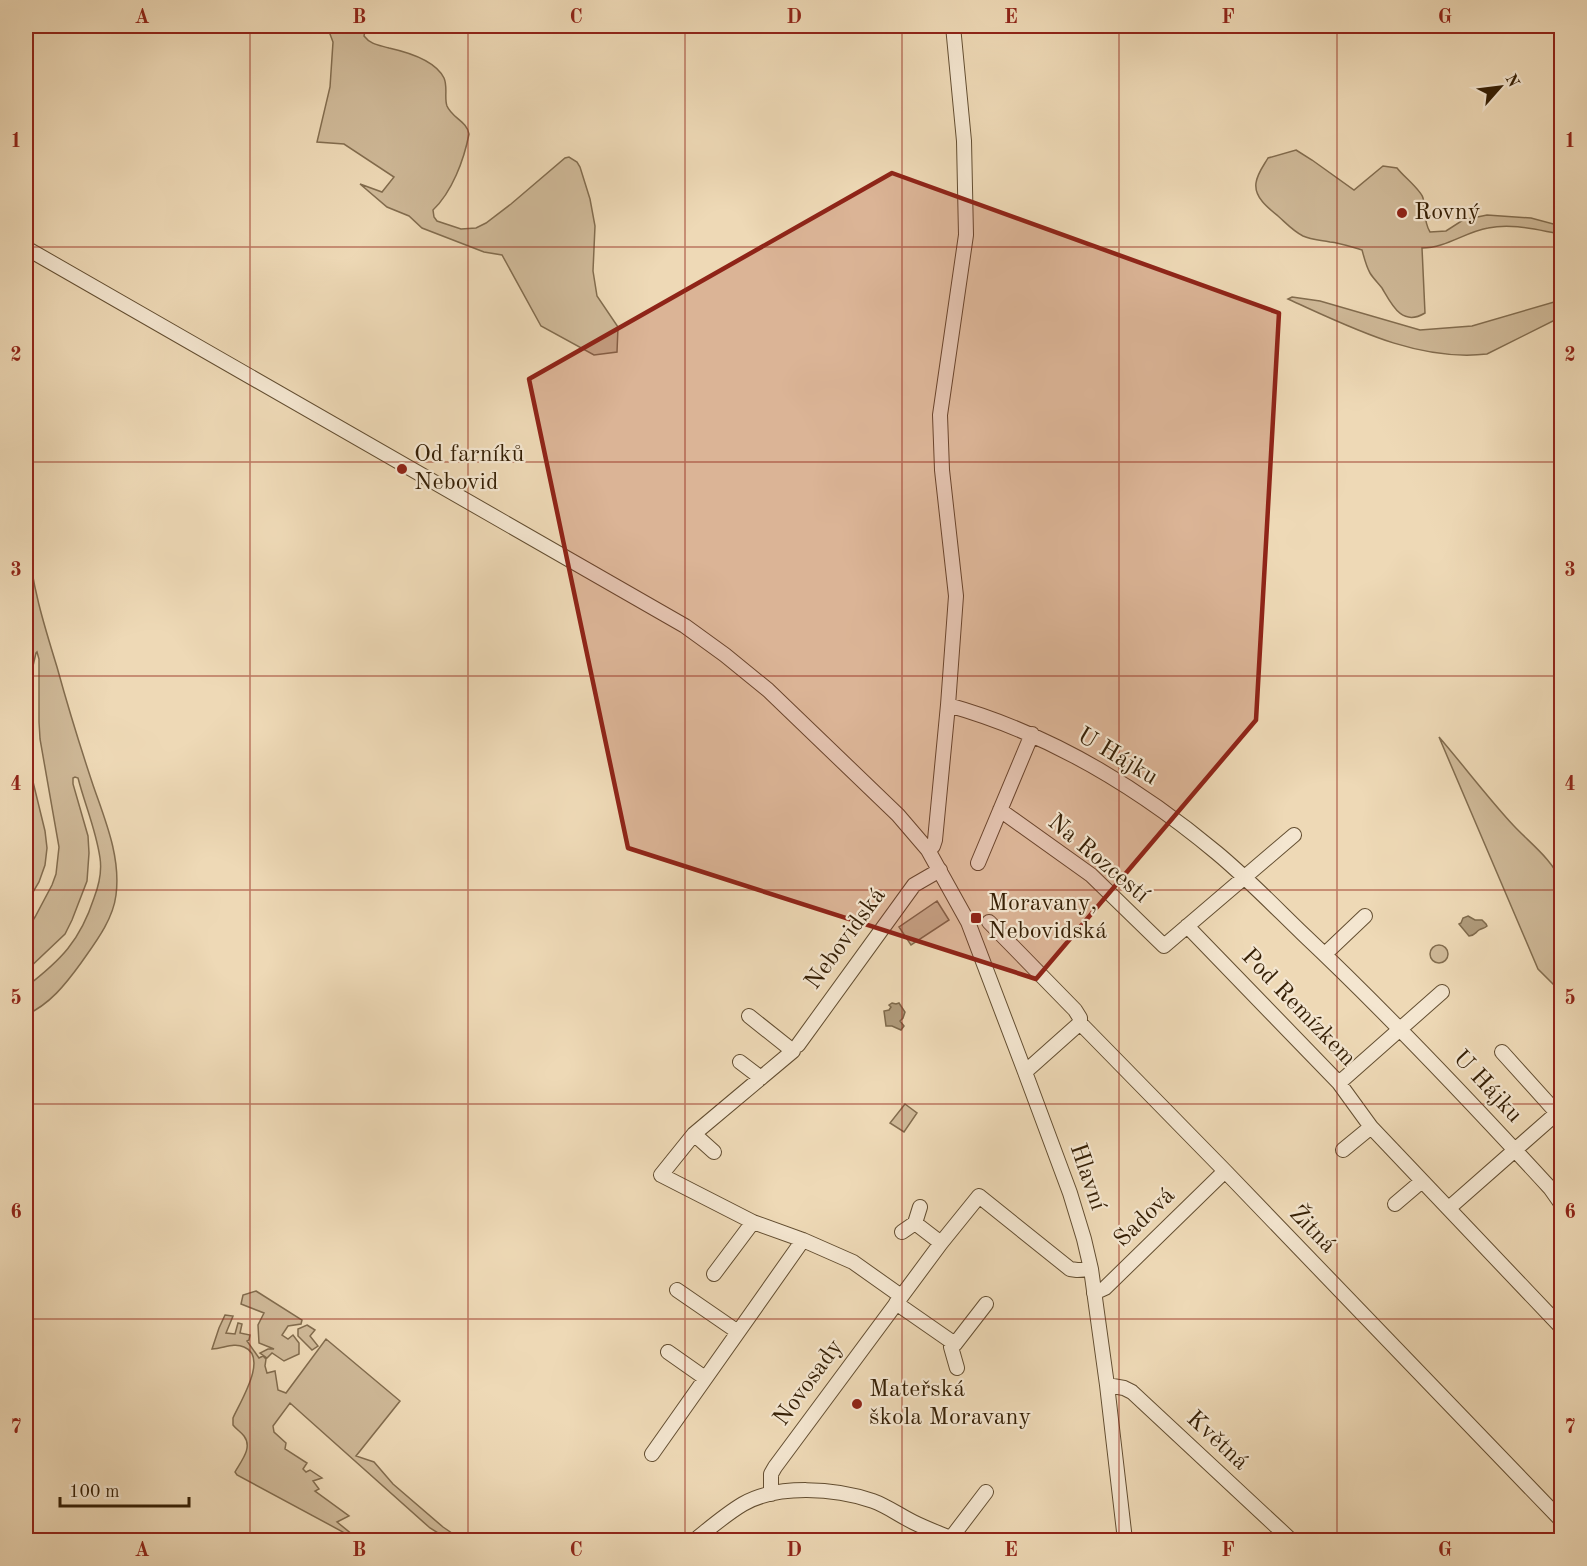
<svg xmlns="http://www.w3.org/2000/svg" width="1587" height="1566" viewBox="0 0 1587 1566" font-family="'Old Standard TT',serif">
	<style>
		.green { fill: #cfb998; stroke: #826c4e; stroke-width: 1.5 }
		.water { fill: #af9a7a; stroke: #7e694b; stroke-width: 1.5 }
		.lines { fill: none; stroke-linecap: round; stroke-linejoin: round }
		.minor-casing { stroke: #634e31; stroke-width: 16 }
		.minor { stroke: #f4e6d0; stroke-width: 14 }
		.marked { fill: #8f2418; fill-opacity: 0.2; stroke: #8f2418; stroke-width: 4.5; stroke-linejoin: round }
		.grid { fill: none; stroke: #8f2418; stroke-width: 1.5; stroke-opacity: 0.55 }
		.poi-dot { fill: #8f2418; stroke: #f4e6d0; stroke-width: 2 }
		.labels { text-anchor: middle; dominant-baseline: central; stroke-width: 4.5; stroke-linejoin: round; paint-order: stroke }
		.poi-label { font-size: 24px; fill: #351f05; stroke: #f4e6d0; text-anchor: start }
		.street-label { font-size: 24px; fill: #351f05; stroke: #f4e6d0 }
		.neatline { fill: none; stroke: #8f2418; stroke-width: 2 }
		.grid-label { font-size: 20px; text-anchor: middle; font-weight: bold; fill: #8f2418 }
	</style>
	<rect width="100%" height="100%" fill="#eed9b6"/>
	<filter id="stains"><feTurbulence type="fractalNoise" baseFrequency=".00333" numOctaves="4"/><feColorMatrix values="0 0 0 0 .2 0 0 0 0 .09 0 0 0 0 .02 0 0 0 .5 -.17"/></filter>
	<radialGradient id="worn" r=".72"><stop offset=".6" stop-color="#630" stop-opacity="0"/><stop offset="1" stop-color="#630" stop-opacity=".3"/></radialGradient>
	<path class="green" d="M327 26H366L364 36C371 45 379 45 389 48 407 52 435 60 444 78 448 87 444 98 447 106 452 118 467 121 469 134 464 160 452 192 433 210L434 217 437 221 461 229 476 228 486 223 511 204 565 158 569 157 577 162 580 167 590 199 595 226 593 271 597 296 618 327 617 352 594 355 541 326 502 255 484 252 422 228 409 216 387 207 360 184 382 192 394 177 344 144 317 142 330 87 333 42Z
		M1296 150 1312 160 1354 190 1383 166 1397 168C1403 176 1421 190 1423 198 1426 210 1423 221 1430 232L1446 231 1463 220 1487 215 1531 218 1561 226V234C1537 230 1513 223 1488 228 1465 232 1446 248 1422 248L1425 313C1402 327 1392 305 1382 288 1378 283 1373 278 1370 273 1366 266 1364 257 1362 250 1351 247 1341 243 1330 242 1321 240 1312 240 1303 236 1293 231 1286 223 1278 216 1268 208 1254 197 1256 183 1257 174 1264 165 1268 158Z
		M1292 297 1320 301 1420 330 1472 326 1561 300V317L1487 354C1417 362 1350 327 1288 299Z
		M26 501 27 502C25 514 27 527 28 539 31 583 44 625 57 667 68 707 80 746 93 785 105 820 121 857 116 895 113 920 95 943 81 963 65 985 50 1004 26 1015V987C61 960 80 941 94 898 99 885 102 871 100 858 96 830 85 805 78 778L75 777 73 778V784L88 836 89 853 87 881 72 920 65 934 26 971V931L35 917 52 885 56 874 59 847 40 739 39 722V659L37 652 36 653 26 696V667L30 642 32 624 31 621 28 620 26 625Z
		M1439 737C1464 766 1488 798 1514 826 1531 844 1552 859 1562 883L1561 992 1538 969Z
		M26 753 45 831 47 848 45 865 39 882 26 904V885L32 862 33 847 26 791Z
		M937 901 949 920 911 945 899 927Z
		M1430 954a9 9 0 1 1 18 0a9 9 0 1 1-18 0Z
		M905 1104 917 1113 904 1132 890 1123Z
		M256 1291 302 1320 301 1324 288 1326 282 1335 288 1339 293 1335 299 1343V1354L284 1361 272 1353 267 1358 260 1353 268 1349H274L259 1343 258 1325 264 1313 241 1304 243 1295Z
		M225 1315 233 1316 226 1333 235 1334 238 1323 242 1324 240 1333 250 1335 249 1340 247 1341 259 1358 263 1356 266 1359 265 1366 267 1373 275 1371 278 1390 286 1393 326 1339 400 1401 356 1456 374 1462 393 1484 443 1527 462 1540H449L430 1528 290 1403 273 1426 274 1432 286 1443 285 1449 307 1463 303 1469 306 1472 310 1470 322 1478 313 1481 319 1489 315 1491 349 1516 337 1522 358 1539 372 1540H350L343 1532 237 1475 235 1472C241 1461 253 1448 244 1436 241 1432 236 1429 233 1425V1418C240 1402 269 1357 244 1347 233 1342 223 1349 212 1349L219 1328Z
		M307 1325 315 1330 310 1336 318 1346 312 1350 298 1336V1329Z"/>
	<path class="water" d="M1468 916 1475 920H1482L1486 924 1487 926C1484 929 1482 928 1479 930 1475 933 1474 936 1469 936L1459 924 1461 923 1463 918Z
		M892 1003 896 1004 899 1003 905 1012 903 1018 900 1021 904 1026 901 1030 892 1026H886L884 1011 889 1010 891 1007 889 1005Z"/>
	<g class="lines">
		<g class="minor-casing">
			<path id="minor" d="M26 248 685 626 725 655 768 690 898 815 928 850 968 922 1025 1072 1070 1193 1084 1239 1091 1269 1107 1385 1125 1540
				M948 705C1048 733 1138 787 1217 853 1247 878 1275 907 1303 934 1389 1015 1470 1101 1550 1188L1562 1205
				M1000 810 1091 875 1164 946 1294 835
				M928 850 933 846 935 840 948 705 956 596 942 470 940 415 966 235 964 141 953 26
				M978 863 1032 734
				M989 922 1075 1010 1080 1018V1023
				M1187 926 1339 1083 1371 1127 1562 1328
				M1325 954 1365 916
				M749 1016 793 1051 694 1134 661 1175 753 1222 803 1240 853 1262 901 1296
				M798 1045 914 885 940 870
				M740 1062 761 1078
				M1025 1072 1080 1023 1225 1171 1562 1521
				M1339 1083 1442 992
				M694 1134 714 1152
				M1343 1150 1371 1127
				M1395 1204 1422 1181
				M1449 1208 1557 1113 1502 1052
				M915 1223 920 1207
				M902 1232 915 1223 941 1243
				M714 1274 753 1222
				M677 1290 738 1332
				M1094 1293 1105 1288 1225 1171
				M896 1303 955 1344 986 1304
				M955 1344 951 1347 957 1368
				M668 1352 705 1378
				M1107 1385 1124 1388 1132 1392 1291 1540
				M652 1454 803 1240
				M771 1494V1474L775 1467 941 1243 979 1196 1070 1269 1077 1270 1091 1269
				M951 1538 986 1492
				M695 1540C710 1528 726 1514 743 1504 778 1484 835 1488 873 1501 887 1506 899 1515 913 1522 927 1529 941 1534 955 1540"/>
		</g>
		<use href="#minor" class="minor"/>
	</g>
	<path class="marked" d="M892 173 1279 313 1256 720 1036 979 628 848 529 379Z"/>
	<path class="grid" d="M250 26V1540M468 26V1540M685 26V1540M902 26V1540M1119 26V1540M1337 26V1540M26 247H1562M26 462H1562M26 676H1562M26 890H1562M26 1104H1562M26 1319H1562"/>
	<g class="poi-dot">
		<circle cx="1402" cy="213" r="6"/>
		<circle cx="402" cy="469" r="6"/>
		<rect x="970" y="912" width="12" height="12" rx="3"/>
		<circle cx="857" cy="1404" r="6"/>
	</g>
	<g class="labels">
		<g class="poi-label">
			<text x="1414" y="213">Rovný</text>
			<text x="414" y="455">Od farníků<tspan x="414" dy="28">Nebovid</tspan></text>
			<text x="988" y="904">Moravany,<tspan x="988" dy="28">Nebovidská</tspan></text>
			<text x="869" y="1390">Mateřská<tspan x="869" dy="28">škola Moravany</tspan></text>
		</g>
		<g class="street-label">
			<text transform="translate(1117 757) rotate(31)">U Hájku</text>
			<text transform="translate(1098 859) rotate(40)">Na Rozcestí</text>
			<text transform="translate(846 939) rotate(-54)">Nebovidská</text>
			<text transform="translate(1298 1008) rotate(46)">Pod Remízkem</text>
			<text transform="translate(1487 1087) rotate(47)">U Hájku</text>
			<text transform="translate(1087 1177) rotate(71)">Hlavní</text>
			<text transform="translate(1145 1218) rotate(-44)">Sadová</text>
			<text transform="translate(1312 1230) rotate(46)">Žitná</text>
			<text transform="translate(809 1383) rotate(-54)">Novosady</text>
			<text transform="translate(1217 1441) rotate(43)">Květná</text>
		</g>
	</g>
	<rect width="1587" height="1566" fill="none" stroke="#eed9b6" stroke-width="66"/>
	<g transform="translate(1500 87) rotate(62)" stroke="#f4e6d0" stroke-width="4.5" paint-order="stroke">
	<path d="M0-4.5L10 22L0 15L-10 22Z" fill="#351f05"/>
	<text y="-9" font-size="16" font-weight="bold" text-anchor="middle" fill="#351f05">N</text>
	</g>
	<path d="M60 1497v9h129v-9" fill="none" stroke="#351f05" stroke-width="3"/>
	<text x="69" y="1497" font-size="18" fill="#351f05" stroke="#f4e6d0" stroke-width="4.5" paint-order="stroke">100 m</text>
	<rect x="33" y="33" width="1521" height="1500" class="neatline"/>
	<g class="grid-label">
		<text x="142" y="23">A</text>
		<text x="359" y="23">B</text>
		<text x="576" y="23">C</text>
		<text x="794" y="23">D</text>
		<text x="1011" y="23">E</text>
		<text x="1228" y="23">F</text>
		<text x="1445" y="23">G</text>
		<text x="16" y="147">1</text>
		<text x="1570" y="147">1</text>
		<text x="16" y="361">2</text>
		<text x="1570" y="361">2</text>
		<text x="16" y="576">3</text>
		<text x="1570" y="576">3</text>
		<text x="16" y="790">4</text>
		<text x="1570" y="790">4</text>
		<text x="16" y="1004">5</text>
		<text x="1570" y="1004">5</text>
		<text x="16" y="1218">6</text>
		<text x="1570" y="1218">6</text>
		<text x="16" y="1433">7</text>
		<text x="1570" y="1433">7</text>
		<text x="142" y="1556">A</text>
		<text x="359" y="1556">B</text>
		<text x="576" y="1556">C</text>
		<text x="794" y="1556">D</text>
		<text x="1011" y="1556">E</text>
		<text x="1228" y="1556">F</text>
		<text x="1445" y="1556">G</text>
	</g>
	<rect width="100%" height="100%" filter="url(#stains)"/>
	<rect width="100%" height="100%" fill="url(#worn)"/>
</svg>
